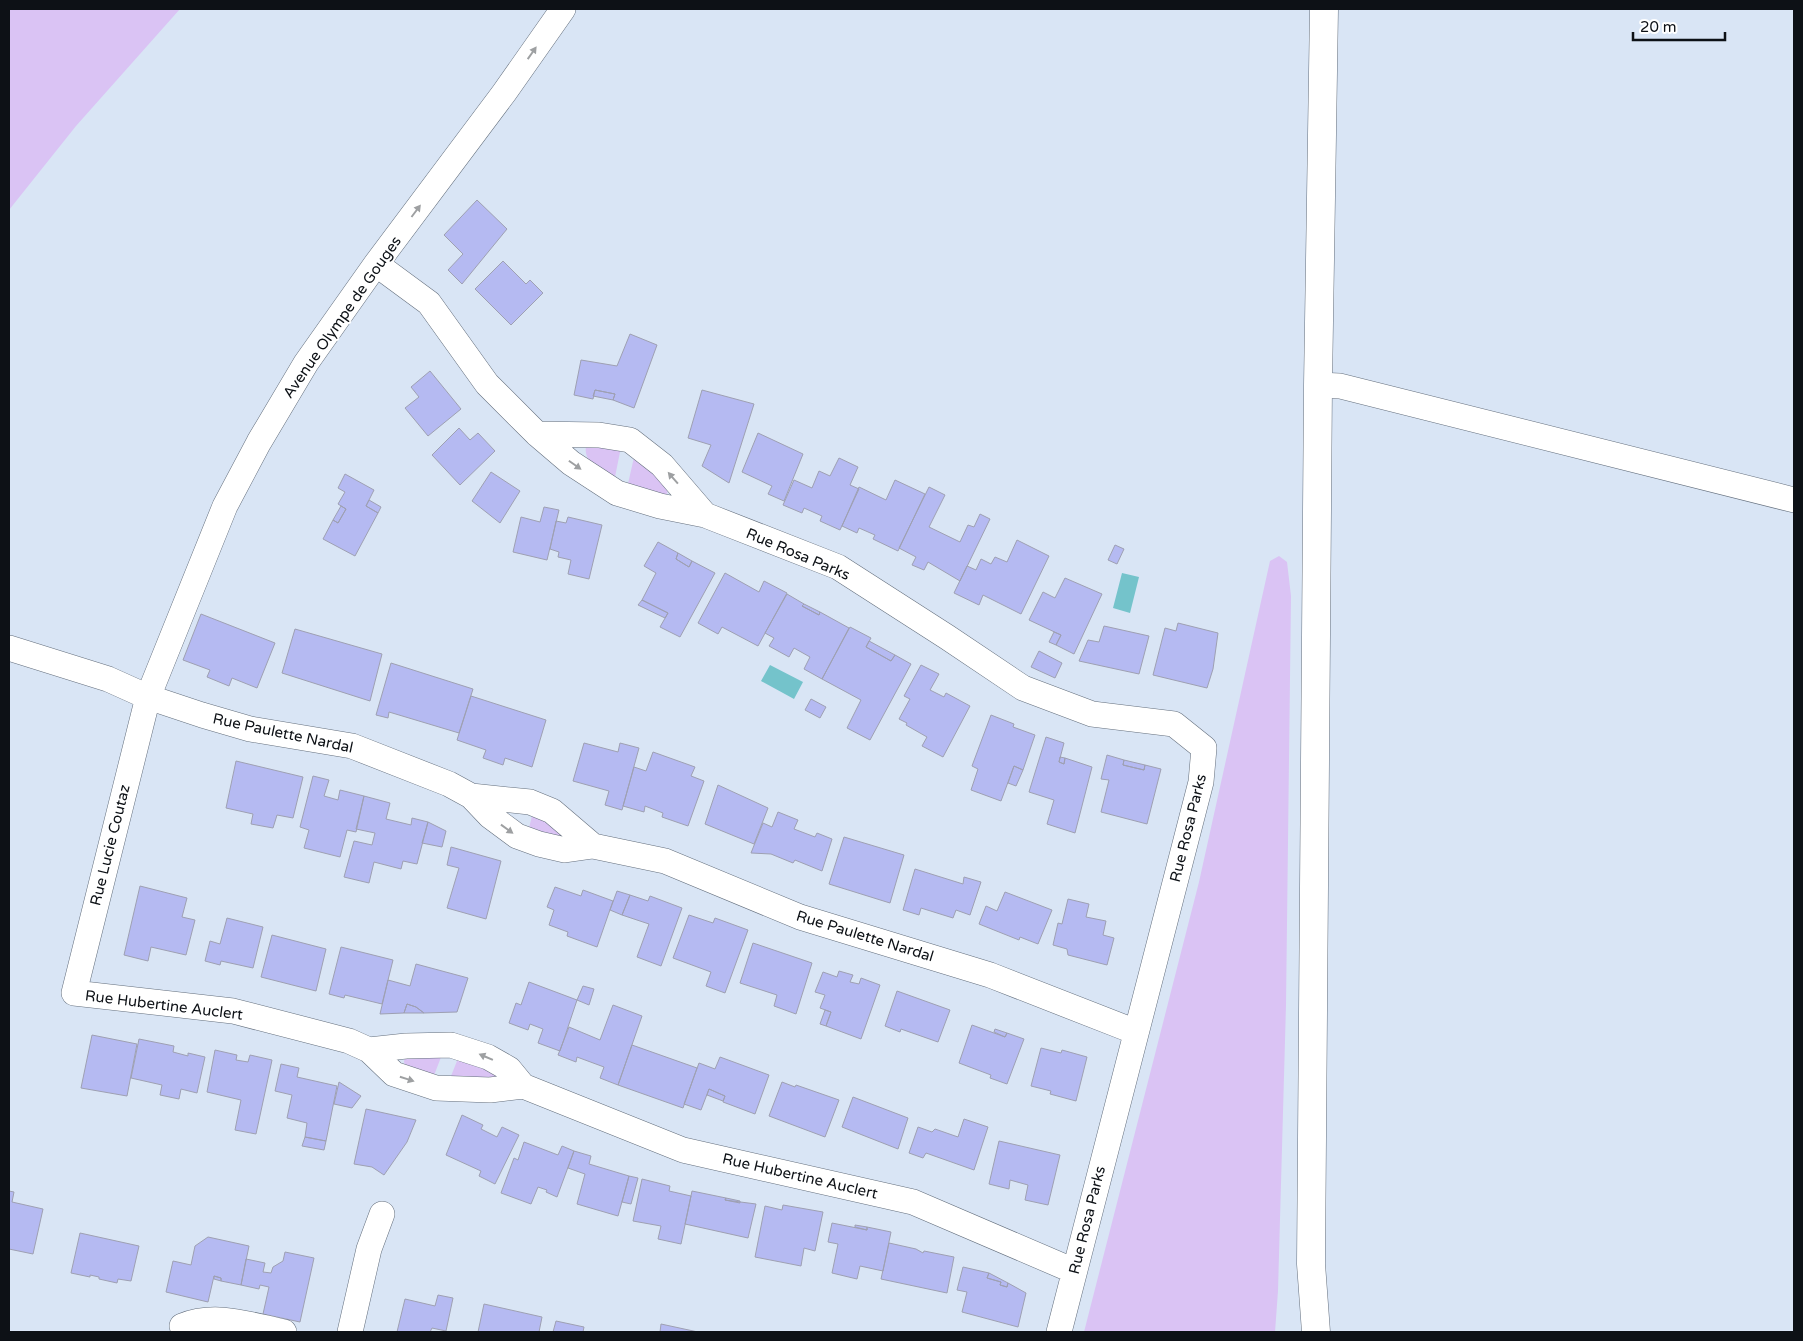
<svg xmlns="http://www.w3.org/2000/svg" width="1803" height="1341" viewBox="0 0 1803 1341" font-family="'Varela Round',sans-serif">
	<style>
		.green { fill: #dac3f4 }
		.water { fill: #74c3cb }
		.building { fill: #b5baf2; stroke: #9ea0b2 }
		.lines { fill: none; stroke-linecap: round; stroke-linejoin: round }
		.street-casing { stroke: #646f7d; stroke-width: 26 }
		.secondary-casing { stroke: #646f7d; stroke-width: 29 }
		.street { stroke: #fff; stroke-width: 25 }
		.secondary { stroke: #fff; stroke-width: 28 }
		.oneway { fill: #9ea0a2 }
		.labels { text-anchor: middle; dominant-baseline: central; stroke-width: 4; stroke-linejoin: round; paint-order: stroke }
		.street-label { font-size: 15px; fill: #0d1116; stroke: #fff }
	</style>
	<rect width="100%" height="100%" fill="#d9e5f5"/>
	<path class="green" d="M9 9H180L76 126 9 210Z
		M586 447H621L614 482C603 473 583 462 586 447Z
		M635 453 668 489 667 494 663 498 627 488Z
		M1279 556 1287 562 1291 596 1286 1005 1278 1291 1275 1332H1084L1199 882 1270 561Z
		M533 812 568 838 528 832Z
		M443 1052 433 1078 405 1068 404 1061 406 1056Z
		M459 1056 497 1073 496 1078 449 1081Z"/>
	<path class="water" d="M1122 573 1139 577 1130 613 1113 608Z
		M770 665 803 682 794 699 761 681Z"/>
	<path class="building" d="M477 200 507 229 462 284 448 270 463 254 444 235Z
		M503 261 526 284 530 280 543 293 511 325 475 289Z
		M630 334 657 345 634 408 613 400 615 394 595 390 593 399 574 395 581 360 617 366Z
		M430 371 461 409 428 436 405 408 419 397 411 387Z
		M595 390 615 394 613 400 593 396Z
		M702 390 754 404 729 483 702 466 711 445 688 438Z
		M459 428 470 440 478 433 495 451 460 485 432 455Z
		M758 433 803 454 784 501 768 494 772 486 742 472Z
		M839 458 858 467 850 485 859 489 840 530 820 521 822 516 804 508 802 513 783 505 794 480 812 488 819 471 830 476Z
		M491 472 520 491 500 523 472 501Z
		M345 474 374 490 366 506 378 513 355 556 323 539 333 520 338 523 346 509 338 504 345 492 338 488Z
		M895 480 925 494 898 551 873 539 875 535 859 528 857 533 842 526 859 487 886 500Z
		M929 487 945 495 929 527 960 542 968 525 974 527 980 514 990 519 960 581 928 562 924 570 912 565 916 557 899 548Z
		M369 500 381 507 378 513 366 506Z
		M341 506 346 509 338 523 333 520Z
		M544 507 559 510 547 560 513 552 521 517 540 522Z
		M568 517 602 525 589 579 568 574 571 560 558 557 559 552 550 549 556 521 566 523Z
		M1017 540 1049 556 1021 614 983 595 979 605 954 593 967 566 976 570 981 559 991 564 995 557 1007 562Z
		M658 542 678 553 676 559 689 567 692 561 715 573 680 637 660 627 668 613 642 600 656 573 644 566Z
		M1115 545 1124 549 1117 564 1108 560Z
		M678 553 692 561 689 567 676 559Z
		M725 573 759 592 764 581 787 593 758 646 722 627 718 634 698 623Z
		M1065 578 1102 594 1074 654 1056 645 1061 635 1029 620 1043 592 1055 598Z
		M787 594 804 604 802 606 819 615 820 612 849 628 822 679 804 669 810 657 794 648 789 657 769 646 774 638 765 633Z
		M642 600 668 613 665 618 638 605Z
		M804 604 820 612 819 615 802 606Z
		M201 614 275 643 257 688 232 678 229 686 207 677 210 670 183 660Z
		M1178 623 1218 633 1213 669 1207 688 1153 675 1165 628 1176 631Z
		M1104 626 1149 636 1139 674 1079 661 1088 640 1099 642Z
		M850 627 871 638 866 647 891 661 895 655 911 664 870 740 847 728 861 700 822 679Z
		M295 629 382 654 370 701 282 673Z
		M1054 632 1061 635 1056 645 1049 642Z
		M869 641 895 655 891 661 866 647Z
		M1039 651 1062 663 1055 678 1031 667Z
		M391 663 473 689 459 733 389 712 388 718 376 715Z
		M921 665 939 674 930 690 944 697 946 693 970 706 943 757 922 746 927 737 906 725 907 723 899 719 910 699 904 696Z
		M471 696 546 720 532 767 505 758 503 765 483 758 486 750 457 740Z
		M811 699 826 707 820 718 805 710Z
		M991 715 1014 724 1013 727 1035 735 1023 770 1014 766 1001 801 971 790 978 769 972 766Z
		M1046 737 1064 743 1059 762 1064 764 1065 758 1092 767 1075 833 1047 824 1054 800 1029 792Z
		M584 743 618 752 620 743 639 748 622 810 605 805 609 791 573 781Z
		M653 752 695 767 691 776 704 781 688 826 662 817 663 813 645 806 644 812 623 806 634 767 646 771Z
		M1107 755 1124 760 1123 765 1144 770 1145 765 1161 769 1147 824 1101 812 1109 780 1101 779Z
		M1060 757 1065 758 1064 764 1059 762Z
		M1124 760 1145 765 1144 770 1123 765Z
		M236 761 303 777 293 818 277 815 273 828 251 824 253 814 226 808Z
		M1014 766 1023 770 1016 786 1008 783Z
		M313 776 329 780 324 796 338 800 340 790 364 796 356 832 347 830 340 857 304 848 309 830 300 827Z
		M718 785 768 808 754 844 705 824Z
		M364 796 390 803 386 819 411 825 412 818 428 822 417 864 403 861 401 869 374 862 369 883 344 877 354 841 372 845 375 833 356 829Z
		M778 812 798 820 794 829 815 837 817 833 832 839 822 871 795 860 793 863 771 854 751 853 763 823 772 827Z
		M428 822 446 831 442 847 422 843Z
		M844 837 904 855 890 903 829 884Z
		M451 847 501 861 486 919 447 908 459 868 447 865Z
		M915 869 963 884 964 877 981 882 970 915 956 910 953 918 921 908 919 915 903 910Z
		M140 886 187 898 182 917 195 920 186 955 151 947 148 961 124 955Z
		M555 887 581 896 583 890 613 901 597 947 567 936 568 932 549 925 554 910 547 907Z
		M617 891 630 895 622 915 610 910Z
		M1005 892 1052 910 1038 944 1020 937 1019 940 979 924 986 906 997 911Z
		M630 895 648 901 650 896 682 908 661 966 637 957 649 924 622 915Z
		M1068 899 1089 904 1086 917 1106 921 1103 935 1114 938 1107 965 1068 955 1067 949 1053 945 1058 923 1062 924Z
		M689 915 713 923 715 918 748 930 725 993 706 986 711 972 673 958Z
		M227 918 263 927 253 968 221 961 220 965 205 961 210 941 220 944Z
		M272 935 326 949 316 991 261 977Z
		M753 943 812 963 796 1014 774 1006 777 995 740 983Z
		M341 947 393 960 382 1004 345 995 344 998 329 994Z
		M416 964 468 978 457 1012 424 1013 416 1007 407 1004 404 1013 380 1014 388 980 410 986Z
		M839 971 853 975 850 982 859 984 861 978 880 985 861 1039 826 1026 831 1012 820 1008 825 995 815 992 823 972 837 977Z
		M529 982 577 1000 560 1051 538 1043 543 1029 530 1024 528 1030 509 1023 516 1003 521 1005Z
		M583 986 594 989 589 1005 577 1000Z
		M897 991 950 1010 938 1042 901 1029 900 1032 885 1026Z
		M407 1004 416 1007 424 1013H404Z
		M613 1005 642 1016 618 1085 600 1078 604 1067 577 1057 576 1062 558 1055 569 1027 600 1040Z
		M825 1010 831 1012 826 1026 820 1024Z
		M972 1025 1005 1037 1007 1033 1024 1039 1007 1084 990 1078 991 1075 959 1063Z
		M995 1029 1007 1033 1005 1037 994 1032Z
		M92 1035 137 1044 127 1096 81 1088Z
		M139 1039 174 1046 173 1052 188 1056V1053L205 1057 197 1093 181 1089 179 1099 160 1095 162 1085 131 1078Z
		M632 1045 697 1068 683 1108 618 1085Z
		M1041 1048 1061 1053 1062 1050 1087 1057 1076 1101 1050 1094 1051 1091 1031 1086Z
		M215 1050 237 1055 236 1060 248 1062 250 1055 272 1060 256 1134 235 1130 241 1100 207 1092Z
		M720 1057 769 1075 755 1114 723 1102 725 1096 709 1089 701 1110 684 1104 699 1063 715 1069Z
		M281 1064 299 1068 297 1077 337 1086 326 1141 305 1137 307 1123 287 1118 292 1095 275 1091Z
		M339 1082 361 1096 352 1108 334 1104Z
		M782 1082 795 1087 796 1085 839 1100 825 1137 769 1116Z
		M709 1089 725 1096 723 1101 707 1095Z
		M853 1097 908 1118 898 1149 842 1127Z
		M366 1109 416 1120 407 1142 384 1175 372 1167 354 1164Z
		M462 1115 483 1125 481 1129 497 1137 502 1127 519 1135 495 1184 479 1176 481 1171 446 1155Z
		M964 1119 988 1127 974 1170 926 1153 923 1158 909 1153 918 1127 932 1132 935 1129 958 1137Z
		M305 1137 326 1141 324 1150 302 1146Z
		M999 1141 1060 1155 1048 1205 1025 1200 1028 1185 1010 1180 1009 1189 989 1184Z
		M524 1142 558 1155 562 1146 574 1151 557 1197 546 1192 547 1190 538 1187 531 1204 501 1193 514 1158 518 1160Z
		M574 1151 591 1156 589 1164 629 1176 618 1216 577 1204 585 1174 568 1168Z
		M629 1176 638 1178 631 1204 622 1202Z
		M642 1179 670 1186 669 1191 691 1196 681 1244 658 1239 661 1226 633 1221Z
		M9 1191 14 1192 12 1202 43 1209 33 1254 9 1249Z
		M692 1191 726 1198 725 1200 756 1204 748 1238 685 1224Z
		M726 1198 740 1201V1203L725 1200Z
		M783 1205 823 1212 815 1251 804 1248 801 1266 755 1257 765 1206 782 1210Z
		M832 1223 867 1230V1227L891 1232 883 1271 860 1266 857 1279 832 1273 838 1244 828 1242Z
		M855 1225 867 1227V1230L855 1227Z
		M80 1233 139 1246 131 1281 118 1279 117 1283 99 1279V1277L90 1275V1277L71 1273Z
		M208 1237 249 1246 241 1285 221 1281V1278L214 1276 208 1302 166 1292 173 1261 191 1265 195 1246Z
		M889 1243 916 1249 923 1253 924 1251 954 1257 947 1293 881 1279Z
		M285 1252 314 1258 300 1322 263 1314 269 1287 260 1285 259 1289 241 1285 246 1259 265 1263 263 1272 271 1273 273 1267 283 1261Z
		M963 1267 989 1273 987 1278 1001 1282 1000 1285 1007 1287 1008 1283 1026 1293 1018 1327 962 1312 967 1292 957 1290Z
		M989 1273 1008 1283 1007 1287 1000 1285 1001 1282 987 1278Z
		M214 1276 221 1278V1281L214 1279Z
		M438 1295 453 1298 446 1331 432 1328 430 1332H397L405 1299 435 1306Z
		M484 1304 542 1317 539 1332H478Z
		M556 1321 584 1327 583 1332H553Z
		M661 1324 698 1332H660Z"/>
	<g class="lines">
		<g class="street-casing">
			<path id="street" d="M376 264 429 303 487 384 537 434 571 463 617 493 660 506 705 515 838 567 947 637 1023 688 1092 714 1174 724 1204 748 1201 782 1059 1332
				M1318 385 1340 386 1794 500
				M537 434 599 435 630 440 662 465 705 515
				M9 648 108 679 148 697 202 715 250 729 352 746 449 784 471 796 490 816 517 836 539 844 565 850 593 846 665 861 800 917 990 975 1136 1032
				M471 796 530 802 552 811 593 846
				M369 1050 406 1046 451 1045 488 1057 509 1069 523 1086 683 1150 913 1202 1074 1271
				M523 1086 490 1090 436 1088 394 1074 369 1050 349 1041 233 1011 74 993 148 697 225 506 259 442 306 363 376 264 504 93 563 9
				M182 1326C216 1312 250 1325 284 1332
				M350 1332 369 1249 382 1214"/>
		</g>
		<g class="secondary-casing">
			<path id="secondary" d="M1316 1332 1311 1264 1318 385 1324 9"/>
		</g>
		<use href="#street" class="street"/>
		<use href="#secondary" class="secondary"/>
	</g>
	<defs><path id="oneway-solid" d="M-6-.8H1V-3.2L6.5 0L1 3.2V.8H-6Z" transform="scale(1.25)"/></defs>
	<g class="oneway">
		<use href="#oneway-solid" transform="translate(532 53) rotate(-55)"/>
		<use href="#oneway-solid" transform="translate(416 211) rotate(-53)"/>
		<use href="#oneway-solid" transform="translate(575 465) rotate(35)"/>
		<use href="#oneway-solid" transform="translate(673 478) rotate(-131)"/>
		<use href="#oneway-solid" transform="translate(507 829) rotate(36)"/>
		<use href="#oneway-solid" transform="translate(486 1057) rotate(-157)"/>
		<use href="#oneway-solid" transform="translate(407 1079) rotate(18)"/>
	</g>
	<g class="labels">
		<g class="street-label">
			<text transform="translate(342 317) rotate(-55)">Avenue Olympe de Gouges</text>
			<text transform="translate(798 554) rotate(23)">Rue Rosa Parks</text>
			<text transform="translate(283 733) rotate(12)">Rue Paulette Nardal</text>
			<text transform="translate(1188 828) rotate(-76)">Rue Rosa Parks</text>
			<text transform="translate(110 845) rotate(-76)">Rue Lucie Coutaz</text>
			<text transform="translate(865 936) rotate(17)">Rue Paulette Nardal</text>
			<text transform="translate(164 1005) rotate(7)">Rue Hubertine Auclert</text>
			<text transform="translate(800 1176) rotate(13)">Rue Hubertine Auclert</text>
			<text transform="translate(1087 1220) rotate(-76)">Rue Rosa Parks</text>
		</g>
	</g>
	<rect width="1803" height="1341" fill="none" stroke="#0d1116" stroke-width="20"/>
	<path d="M1633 32v8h92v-8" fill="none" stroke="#0d1116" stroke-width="2.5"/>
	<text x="1640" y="32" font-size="15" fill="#0d1116" stroke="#ffffff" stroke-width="4" paint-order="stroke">20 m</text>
</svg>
